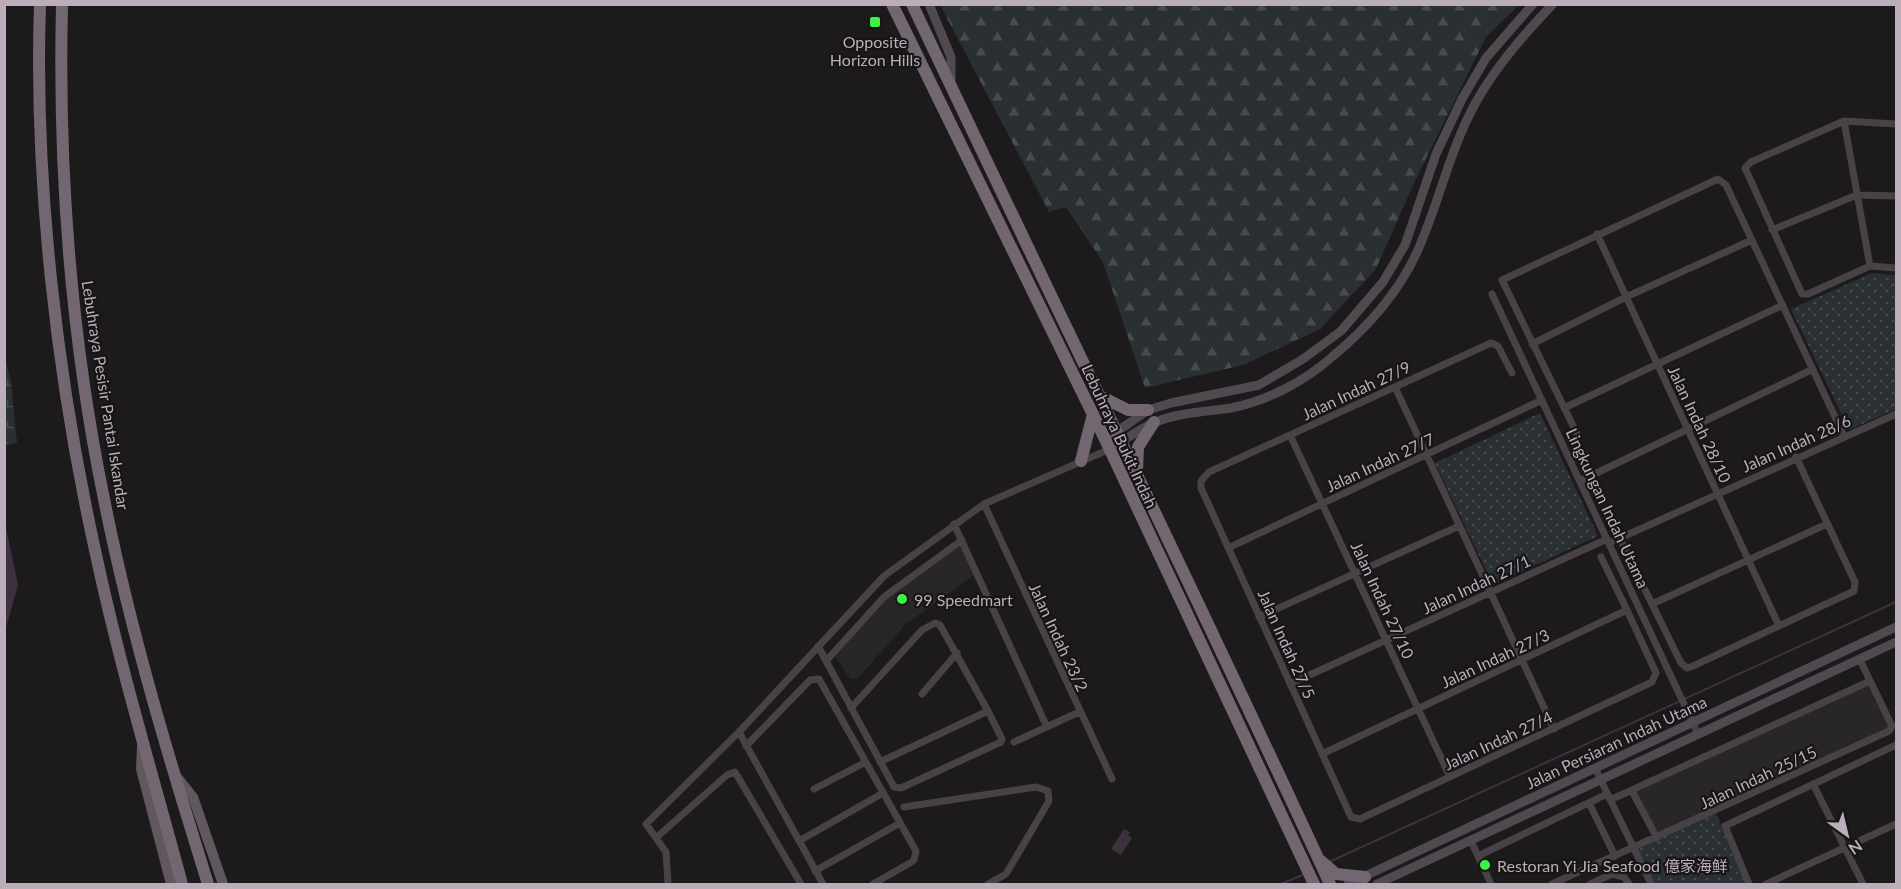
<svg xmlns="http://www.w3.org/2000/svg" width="1901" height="889" viewBox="0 0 1901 889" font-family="Lato,'Noto Sans SC',sans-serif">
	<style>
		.built { fill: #292628 }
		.grass { fill: url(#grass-dots) }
		.forest { fill: url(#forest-firs) }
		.wetland { fill: url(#wetland-marsh) }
		.water { fill: #3d3041 }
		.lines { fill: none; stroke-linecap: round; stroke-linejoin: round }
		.stream { stroke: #3d3041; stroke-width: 2 }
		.street { stroke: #484247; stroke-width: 7 }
		.secondary { stroke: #514950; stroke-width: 9 }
		.primary { stroke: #60575f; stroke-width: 10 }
		.highway { stroke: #726771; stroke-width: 12 }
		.poi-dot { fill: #3df243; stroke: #171516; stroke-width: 2 }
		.labels { text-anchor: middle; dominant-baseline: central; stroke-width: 4.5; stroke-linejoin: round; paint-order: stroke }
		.poi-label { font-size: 16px; fill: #bcadbb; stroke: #171516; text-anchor: start }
		.street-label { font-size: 16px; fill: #bcadbb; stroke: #171516 }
	</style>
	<defs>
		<pattern id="grass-dots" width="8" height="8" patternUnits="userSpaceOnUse" patternTransform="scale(1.5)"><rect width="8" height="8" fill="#2a2f34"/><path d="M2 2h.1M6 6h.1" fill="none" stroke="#474a4f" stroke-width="1.8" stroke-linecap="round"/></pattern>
		<pattern id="forest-firs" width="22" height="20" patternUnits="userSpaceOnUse" patternTransform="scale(1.5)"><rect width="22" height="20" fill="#2a2f34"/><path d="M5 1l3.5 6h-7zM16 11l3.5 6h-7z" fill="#474a4f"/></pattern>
		<pattern id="wetland-marsh" width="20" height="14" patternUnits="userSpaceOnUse" patternTransform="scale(1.5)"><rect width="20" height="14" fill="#2a2f34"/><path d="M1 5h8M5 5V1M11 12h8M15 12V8" fill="none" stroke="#474a4f"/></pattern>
	</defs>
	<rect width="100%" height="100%" fill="#1c1a1b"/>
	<path class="built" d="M961 545 974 575 906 624 857 679H850L835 656 885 600Z
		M1868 685 1890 728 1659 834 1636 792Z"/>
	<path class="grass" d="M1872 273 1896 275V409L1849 430 1791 309Z
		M1540 413 1598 536 1493 585 1435 463Z
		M1715 812 1750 884H1651L1633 848Z"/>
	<path class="forest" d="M940 5H1519L1486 37 1414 183 1376 269 1320 329 1243 365 1145 388 1103 262 1066 207 1049 212Z"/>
	<path class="wetland" d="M4 353 11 382 17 443 5 445Z"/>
	<path class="water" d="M5 522 18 585 5 631H4Z
		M1124 829 1130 832 1128 836 1132 838 1121 855 1111 849Z"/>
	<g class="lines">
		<path class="stream" d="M1329 862 1896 602
			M1281 884 1305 874"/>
		<path class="street" d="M1844 121 1870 266
			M1896 124 1844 121 1751 162 1745 168 1802 294H1808L1870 266 1896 268
			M1772 230 1857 195 1896 196
			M1597 234 1779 626
			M1492 294 1698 734
			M1532 344 1626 297 1752 240
			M1512 373 1498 346 1491 343 1209 472 1201 481V488L1351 817 1360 819 1652 682 1656 673 1627 610
			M1395 387 1554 729
			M1564 408 1783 305
			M1577 434 1502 280 1718 179 1726 185 1844 436
			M1290 435 1450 777
			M1580 481 1813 369
			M984 504 1112 779
			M954 524 1047 727
			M1620 539 1681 663 1687 668 1693 666 1854 591 1855 582 1796 457
			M1609 543 1896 414
			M1228 548 1542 400
			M1652 604 1827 524
			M1259 617 1459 526
			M818 646 894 787 901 788 1001 742 1002 739 988 711
			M826 661 884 597 962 540
			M1290 684 1607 539
			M922 694 957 653
			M851 708 922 630 935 623 940 625 988 711 880 762
			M739 732 823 884
			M1014 742 1079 712
			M746 746 810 680 819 679 916 851 914 860 910 863 873 884
			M1322 754 1627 610 1601 557
			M1595 768 1651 884
			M1813 784 1863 884
			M814 789 866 762
			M1632 791 1657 838
			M1610 800 1870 681
			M1589 803 1615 856
			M904 807 1036 787 1048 791 1049 801 1006 874 988 884
			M657 837 727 775 735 772 801 884
			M799 841 883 793
			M1471 841 1491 884
			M1478 856 1607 794
			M815 871 900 823
			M668 884 666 852 646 824 739 732 884 576 984 504 1110 449
			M1552 884 1889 731 1892 726 1860 660
			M1590 884 1612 874 1624 877 1629 884
			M1749 884 1725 826 1896 745
			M1766 884 1896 824"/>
		<path class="secondary" d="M929 4 951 57V84
			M1112 435 1148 410 1171 403 1259 385 1303 359 1341 331 1383 282 1405 245 1436 154 1462 99 1486 58 1533 4
			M1117 445C1129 437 1142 427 1156 422 1180 412 1206 412 1231 408 1267 401 1305 381 1332 357 1367 328 1398 294 1417 252 1439 204 1449 151 1475 104 1495 67 1524 34 1553 4
			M1348 884 1896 627
			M1377 884 1896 642"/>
		<path class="primary" d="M142 745 141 769 171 884
			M177 777 193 797 223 884"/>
		<path class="highway" d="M40 4C34 181 57 378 95 550 119 663 152 773 182 884
			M62 4C58 172 71 340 105 504 131 633 169 759 208 884
			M892 4 1105 439 1314 884
			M912 4C1051 298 1194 589 1330 884
			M1102 397 1128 410H1148
			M1081 461 1093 414
			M1137 470 1138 447 1154 422
			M1321 861 1336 874 1365 877"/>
	</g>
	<g class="poi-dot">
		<rect x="869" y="16" width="12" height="12" rx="3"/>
		<circle cx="902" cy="599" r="6"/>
		<circle cx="1485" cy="865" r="6"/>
	</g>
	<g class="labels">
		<g class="poi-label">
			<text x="875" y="41" text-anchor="middle">Opposite<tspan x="875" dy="18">Horizon Hills</tspan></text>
			<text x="914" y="599">99 Speedmart</text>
			<text x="1497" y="865">Restoran Yi Jia Seafood 億家海鲜</text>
		</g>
		<g class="street-label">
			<text transform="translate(1356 390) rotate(-25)">Jalan Indah 27/9</text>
			<text transform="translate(106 395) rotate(81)">Lebuhraya Pesisir Pantai Iskandar</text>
			<text transform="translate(1700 424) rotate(65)">Jalan Indah 28/10</text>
			<text transform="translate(1120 436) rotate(65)">Lebuhraya Bukit Indah</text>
			<text transform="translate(1796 443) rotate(-24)">Jalan Indah 28/6</text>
			<text transform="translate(1380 462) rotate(-25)">Jalan Indah 27/7</text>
			<text transform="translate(1608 508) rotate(65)">Lingkungan Indah Utama</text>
			<text transform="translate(1476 584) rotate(-25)">Jalan Indah 27/1</text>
			<text transform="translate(1383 600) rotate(65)">Jalan Indah 27/10</text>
			<text transform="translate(1059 637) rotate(65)">Jalan Indah 23/2</text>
			<text transform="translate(1287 644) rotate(66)">Jalan Indah 27/5</text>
			<text transform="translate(1495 658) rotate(-25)">Jalan Indah 27/3</text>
			<text transform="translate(1498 740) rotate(-25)">Jalan Indah 27/4</text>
			<text transform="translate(1616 742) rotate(-25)">Jalan Persiaran Indah Utama</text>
			<text transform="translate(1758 777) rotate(-25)">Jalan Indah 25/15</text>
		</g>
	</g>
	<rect width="1901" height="889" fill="none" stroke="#bcadbb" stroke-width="12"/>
	<g transform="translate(1847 835) rotate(146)" stroke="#171516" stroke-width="4.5" paint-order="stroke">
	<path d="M0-4.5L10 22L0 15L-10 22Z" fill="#bcadbb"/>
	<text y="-9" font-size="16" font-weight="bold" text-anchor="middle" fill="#bcadbb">N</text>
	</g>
</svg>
